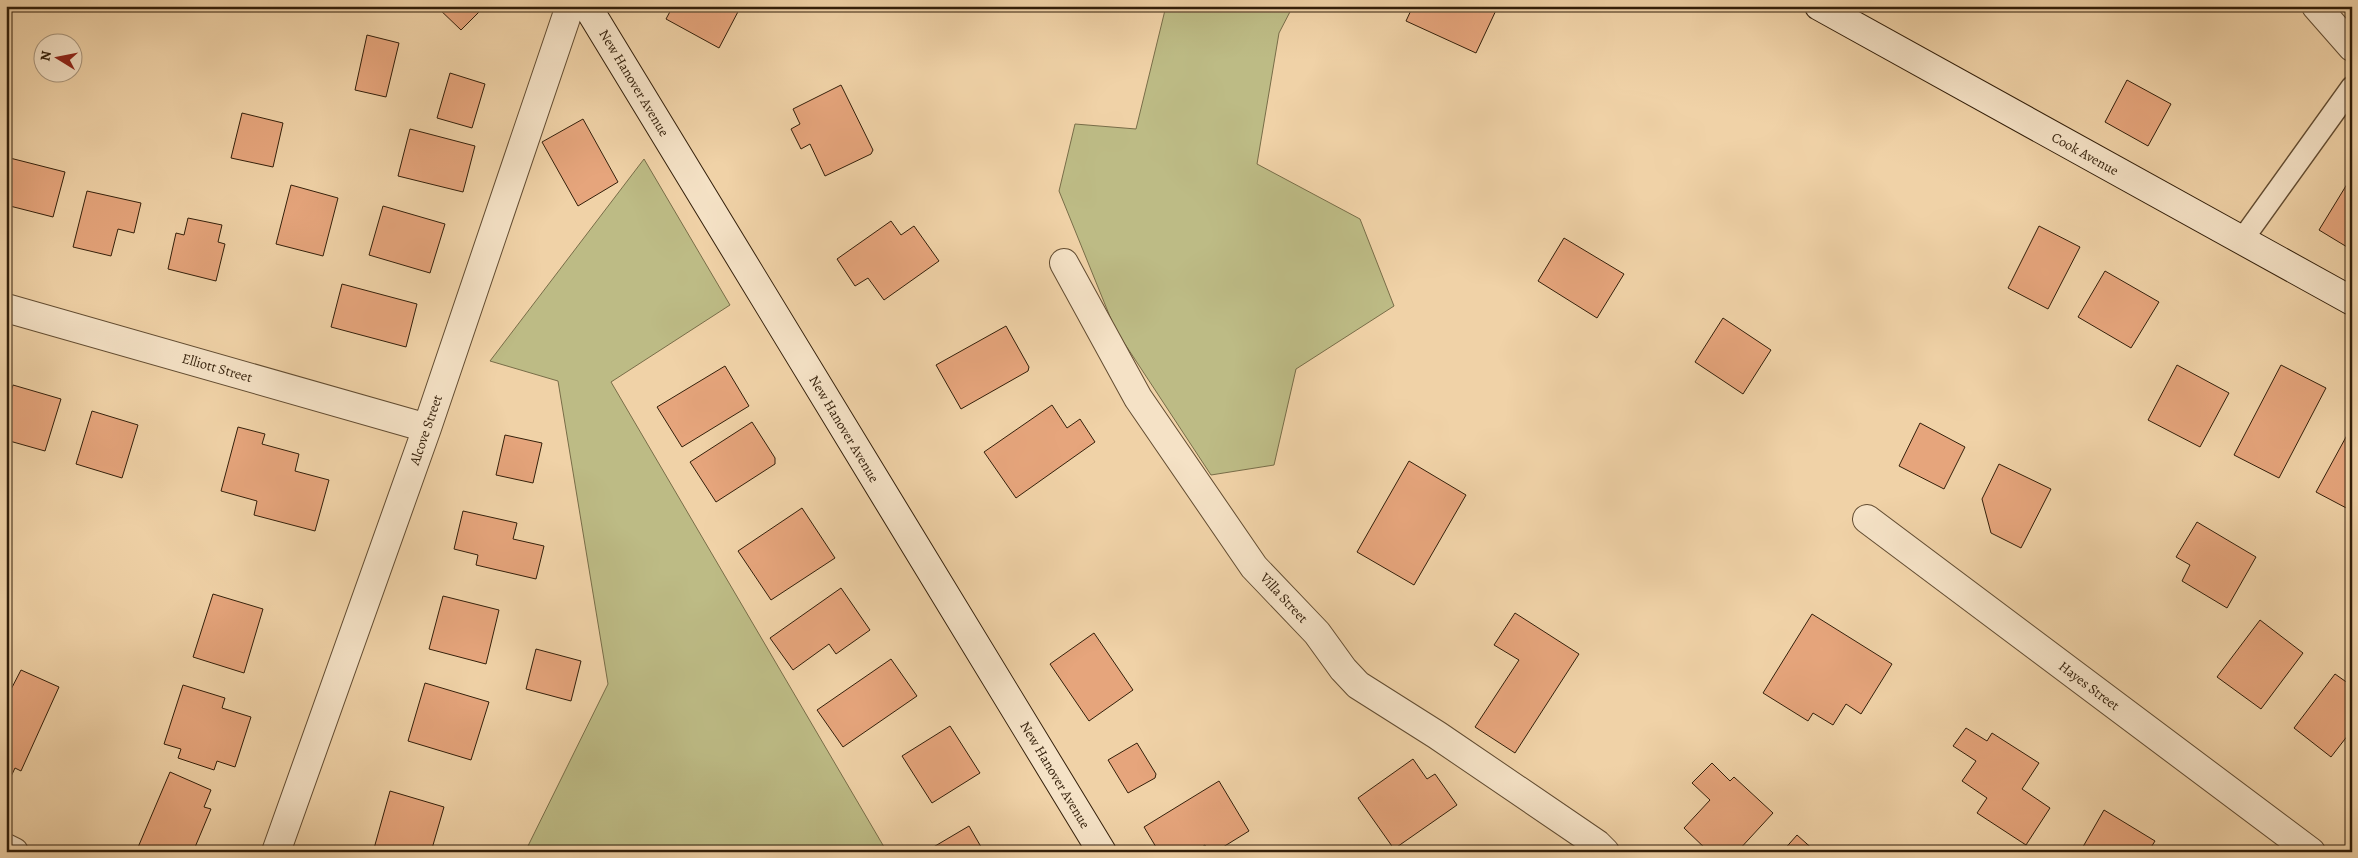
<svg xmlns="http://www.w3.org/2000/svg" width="2358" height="858" viewBox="0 0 2358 858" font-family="Alegreya,serif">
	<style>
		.green { fill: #bdbb85; stroke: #786d48 }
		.building { fill: #e6a57c; stroke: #331f0a }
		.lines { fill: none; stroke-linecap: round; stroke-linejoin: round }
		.service-casing { stroke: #624c31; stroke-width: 24 }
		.minor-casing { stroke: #624c31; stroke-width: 30 }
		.secondary-casing { stroke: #331f0a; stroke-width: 30 }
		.service { stroke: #f5e2c6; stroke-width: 21 }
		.minor { stroke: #f5e2c6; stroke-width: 28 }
		.secondary { stroke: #f5e2c6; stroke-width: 28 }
		.labels { text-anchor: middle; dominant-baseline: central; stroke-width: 4; stroke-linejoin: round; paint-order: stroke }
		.street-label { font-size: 14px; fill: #331f0a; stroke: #f5e2c6 }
	</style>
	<rect width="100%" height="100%" fill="#f0d2a7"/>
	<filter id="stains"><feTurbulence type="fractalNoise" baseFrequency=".004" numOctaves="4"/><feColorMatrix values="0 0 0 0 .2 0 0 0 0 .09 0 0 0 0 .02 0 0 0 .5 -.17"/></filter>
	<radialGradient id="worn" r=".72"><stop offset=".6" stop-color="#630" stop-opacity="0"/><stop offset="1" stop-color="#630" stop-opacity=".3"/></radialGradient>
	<path class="green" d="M1166 6H1293L1279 33 1257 164 1360 219 1394 306 1296 369 1274 465 1211 475 1115 329 1059 191 1075 124 1136 129Z
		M644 159 730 305 611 382 887 852H525L608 684 558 381 490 361Z"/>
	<path class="building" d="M436 6H485L461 30Z
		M673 6H741L719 48 666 19Z
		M1413 6H1498L1476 53 1406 21Z
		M367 35 399 43 386 97 355 90Z
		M450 73 485 84 472 128 437 118Z
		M2127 80 2171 104 2148 146 2105 122Z
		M841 85 873 150 871 154 825 176 810 144 801 149 791 129 800 124 793 109Z
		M242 113 283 123 273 167 231 158Z
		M583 119 618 182 578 206 542 142Z
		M410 129 475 146 463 192 398 176Z
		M6 157 65 172 53 217 6 205Z
		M2352 176V250L2319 230Z
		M291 185 338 198 323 256 276 244Z
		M87 191 141 203 134 233 118 229 111 256 73 247Z
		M383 206 445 224 430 273 369 255Z
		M188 218 222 225 218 242 225 244 216 281 168 269 176 233 184 235Z
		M891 221 901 235 914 226 939 261 884 300 868 278 855 286 837 259Z
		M2039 226 2080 247 2048 309 2008 288Z
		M1564 238 1624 274 1597 318 1538 281Z
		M2105 271 2159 302 2131 348 2078 317Z
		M342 284 417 304 406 347 331 327Z
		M1723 318 1771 350 1743 394 1695 362Z
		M1006 326 1029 367 1028 371 961 409 936 365Z
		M2177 365 2229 393 2200 447 2148 420Z
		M2281 365 2326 388 2279 478 2234 455Z
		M725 366 749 406 682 447 657 407Z
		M13 385 61 399 45 451 6 440V409Z
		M1052 405 1067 428 1080 419 1095 442 1016 498 984 452Z
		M92 411 138 425 122 478 76 464Z
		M752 422 775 458V464L716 502 690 462Z
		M1920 423 1965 447 1944 489 1899 466Z
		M2352 426V511L2316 492Z
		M238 427 265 434 262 444 299 454 295 471 329 480 315 531 254 515 257 501 221 491Z
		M505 435 542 443 533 483 496 475Z
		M1409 461 1466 495 1414 585 1357 552Z
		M1999 464 2051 489 2021 548 1991 533 1982 499Z
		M802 508 835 558 771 600 738 551Z
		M463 511 517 523 513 539 544 546 536 579 476 565 478 555 454 549Z
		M2197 522 2256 557 2227 608 2182 581 2190 565 2176 557Z
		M841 588 870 630 836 654 829 644 793 670 770 638Z
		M213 594 263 609 244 673 193 657Z
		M443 596 499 610 486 664 429 649Z
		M1515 613 1579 654 1515 753 1475 727 1519 660 1494 645Z
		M1812 614 1892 664 1861 714 1846 704 1833 725 1813 713 1808 721 1763 693Z
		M2260 620 2303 653 2261 709 2217 677Z
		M1094 633 1133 690 1089 721 1050 664Z
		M536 649 581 661 571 701 526 689Z
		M891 659 917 696 843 747 817 710Z
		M21 670 59 687 21 771 15 768 6 787V699Z
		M2335 674 2352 686V730L2331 757 2294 728Z
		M425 683 489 702 471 760 408 741Z
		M183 685 225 698 222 708 251 717 235 767 217 761 214 770 178 758 181 749 164 744Z
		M950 726 980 773 932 803 902 756Z
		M1966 728 1987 741 1992 733 2039 763 2022 789 2050 808 2026 845 1977 813 1987 798 1962 781 1976 761 1953 746Z
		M1137 743 1156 774 1155 778 1128 793 1108 760Z
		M1413 759 1427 779 1435 774 1457 805 1394 849 1358 798Z
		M1712 763 1730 781 1734 777 1773 813 1737 852H1709L1684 828 1710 800 1692 783Z
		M170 772 211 790 204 807 211 809 193 852H136Z
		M1219 781 1249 831 1215 852H1209L1205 845 1194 852H1159L1144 827Z
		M390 791 444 807 431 852H373Z
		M2104 810 2155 841 2148 852H2080Z
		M969 826 984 852H925Z
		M1797 835 1816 852H1782Z"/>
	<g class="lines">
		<g class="service-casing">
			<path id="service" d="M2242 240 2352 87"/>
		</g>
		<g class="minor-casing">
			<path id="minor" d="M2316 6 2352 47
				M1064 263 1138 398 1254 567 1317 633 1343 669 1358 685 1437 735 1597 844 1605 852
				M6 308 427 428
				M1867 519 2311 852
				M6 848 14 852
				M276 852 427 428 570 6"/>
		</g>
		<g class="secondary-casing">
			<path id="secondary" d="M587 6 1102 852
				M1819 6 2352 301"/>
		</g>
		<use href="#service" class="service"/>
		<use href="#minor" class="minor"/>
		<use href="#secondary" class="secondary"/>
	</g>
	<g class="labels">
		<g class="street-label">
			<text transform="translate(634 83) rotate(59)">New Hanover Avenue</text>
			<text transform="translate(2085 154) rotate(29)">Cook Avenue</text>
			<text transform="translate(217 368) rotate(16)">Elliott Street</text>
			<text transform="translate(844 429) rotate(59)">New Hanover Avenue</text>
			<text transform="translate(426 430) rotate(-71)">Alcove Street</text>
			<text transform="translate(1284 598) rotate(47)">Villa Street</text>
			<text transform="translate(2089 686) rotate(37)">Hayes Street</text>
			<text transform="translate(1055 775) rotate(59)">New Hanover Avenue</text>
		</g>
	</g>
	<rect width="2358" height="858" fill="none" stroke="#f0d2a7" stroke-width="25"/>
	<rect x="8" y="8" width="2343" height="843" fill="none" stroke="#331f0a" stroke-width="2.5"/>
	<rect x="12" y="12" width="2333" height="833" fill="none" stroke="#331f0a"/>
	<g transform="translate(58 58) rotate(280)"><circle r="24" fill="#f5e2c6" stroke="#a7947b"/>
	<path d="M0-4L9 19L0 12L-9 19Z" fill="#8f2418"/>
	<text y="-8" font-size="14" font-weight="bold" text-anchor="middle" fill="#331f0a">N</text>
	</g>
	<rect width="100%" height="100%" filter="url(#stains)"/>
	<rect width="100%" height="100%" fill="url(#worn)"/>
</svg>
